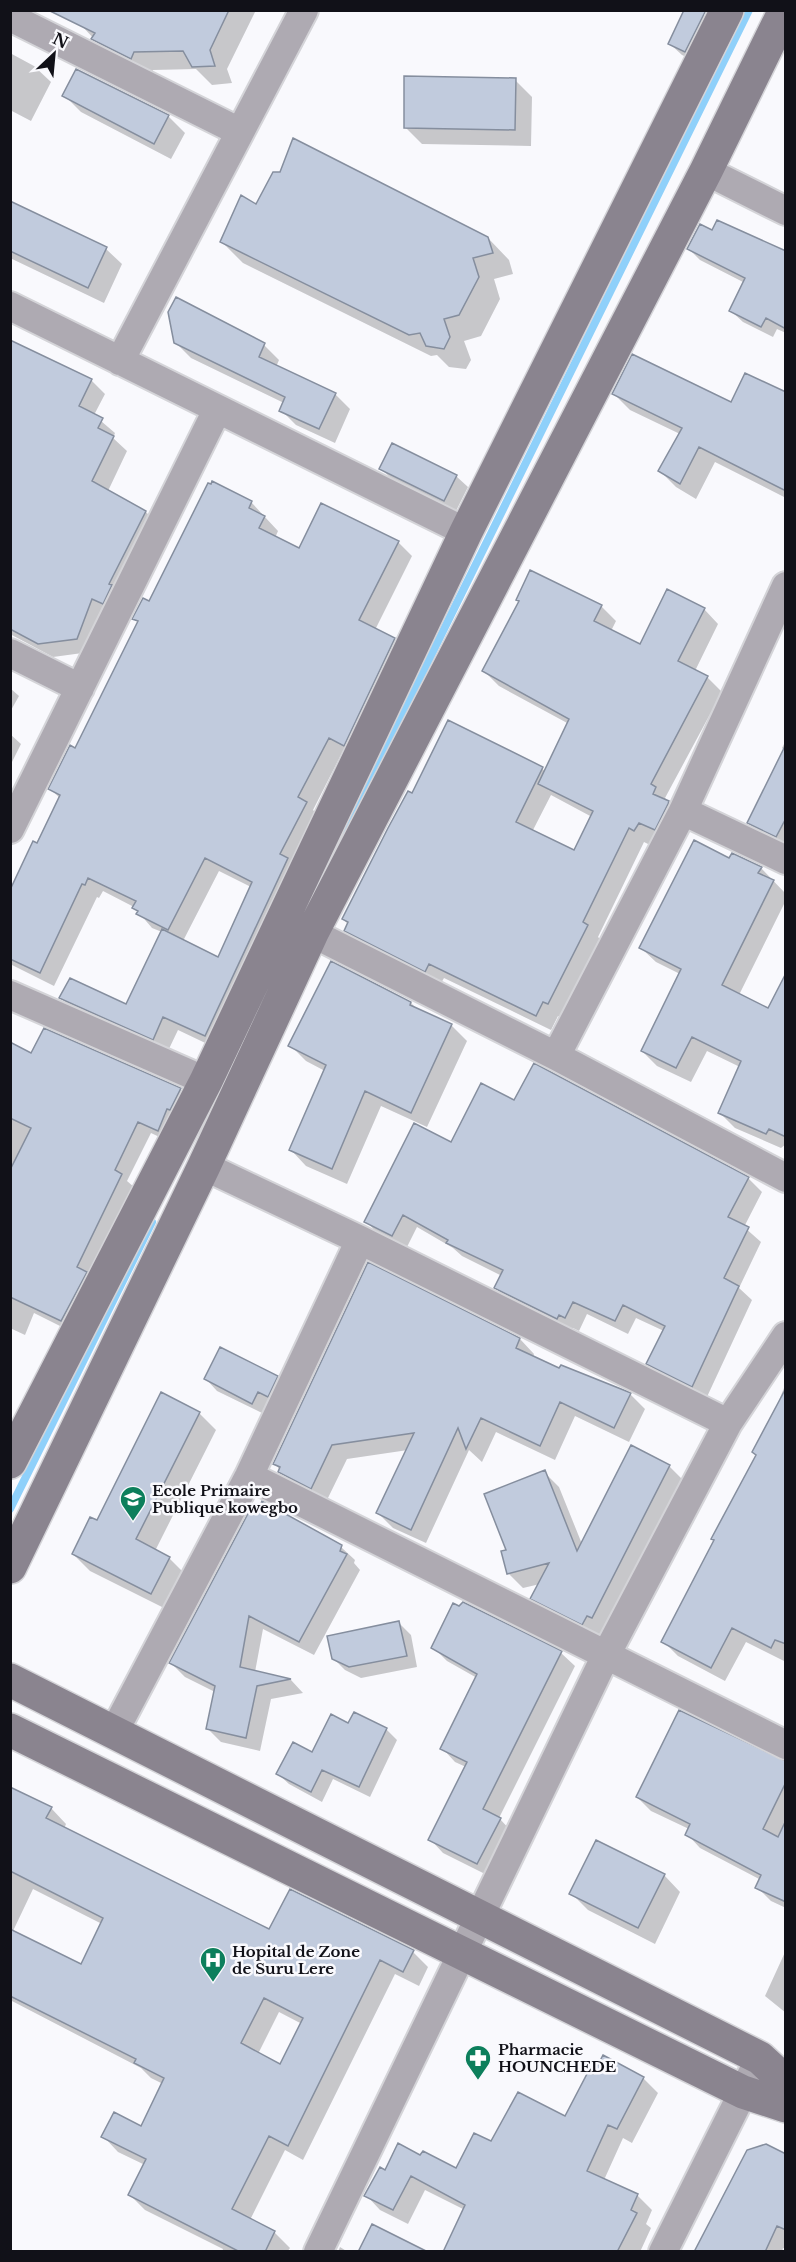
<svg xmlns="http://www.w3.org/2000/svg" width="796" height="2262" viewBox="0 0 796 2262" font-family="'Libre Baskerville',serif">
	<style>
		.shadow { fill: #0003; fill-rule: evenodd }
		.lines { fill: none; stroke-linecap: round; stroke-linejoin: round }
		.stream { stroke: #8fd0fa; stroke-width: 8 }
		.building { fill: #c1cbdd; stroke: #858e9e; stroke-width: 1.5; fill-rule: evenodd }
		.street-casing { stroke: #d4d4d8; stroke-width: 32 }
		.secondary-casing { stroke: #d4d4d8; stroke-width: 36 }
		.street { stroke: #aeaab2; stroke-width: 28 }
		.secondary { stroke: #8a848f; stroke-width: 33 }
		.labels { text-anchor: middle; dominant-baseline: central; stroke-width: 5; stroke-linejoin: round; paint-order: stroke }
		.poi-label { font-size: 15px; font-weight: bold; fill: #111118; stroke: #f9f9fd; text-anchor: start }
	</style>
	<rect width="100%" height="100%" fill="#f9f9fd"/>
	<path class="shadow" d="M54 10H256L227 69 232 83 212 85 196 69 153 70 150 76 111 57 81 25Z
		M703 15 715 26 697 62 682 55 670 44Z
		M10 53 34 66 51 82 31 121 10 110Z
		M515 80 532 97 531 146 422 144 405 127Z
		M64 95 168 116 185 133 171 159 81 112Z
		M10 203 106 249 122 264 104 303 10 258Z
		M257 206 488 238 509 260 513 274 494 279 500 299 481 336 464 341 471 360 466 369 449 367 437 355 431 356 243 263 221 241Z
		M712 232 786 251V333L777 329 773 337 743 322 731 311 745 283 700 260 689 249Z
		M177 299 264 345 279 360 276 367 335 394 350 409 335 443 296 425 281 410 284 403 191 358 175 342Z
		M10 341 91 380 105 394 94 415 115 433 113 438 127 451 108 491 146 512 159 526 90 652 53 657 10 634Z
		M614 394 732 404 786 394V498L715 462 696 499 676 487 660 471 680 434 630 410Z
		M381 469 456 476 468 487 456 511 393 480Z
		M251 502 278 531 275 538 300 550 398 542 412 556 375 630 394 639 409 653 359 759 343 751 313 810 320 817 220 1050 178 1030 167 1053 75 1012 61 998 126 1006 162 932 152 928 134 907 103 891 99 898 97 897 54 986 10 964V893L60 798 50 789 75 750 139 623 134 618ZM219 871 251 887 219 959 183 941Z
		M601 606 616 621 611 631 641 646 704 609 718 624 695 671 707 677 722 692 665 798 683 817 670 843 654 836 650 845 644 842 598 937 602 941 563 1018 558 1016 551 1030 444 978 440 985 361 945 346 931 349 925 343 919 413 795 542 768 545 772 569 724 499 686 484 671ZM551 795 592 817 575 852 532 832Z
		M10 688 19 696 10 712Z
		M10 734 21 744 10 766Z
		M786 740V848L763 837 748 823 784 750 782 748Z
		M730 860 761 868 786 894V900L739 995 769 1010 786 976V1144L781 1148 735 1128 720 1113 740 1067 707 1051 691 1082 657 1066 642 1051 680 974 656 962 641 948Z
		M411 1003 417 1009 451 1025 467 1041 427 1127 381 1106 347 1184 306 1166 291 1150 325 1071 306 1061 290 1045Z
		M45 1030 180 1089 193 1102 170 1142 151 1133 127 1181 134 1187 74 1333 34 1313 25 1335 10 1328V1044L32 1055Z
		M534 1065 749 1179 762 1192 744 1227 761 1242 739 1288 752 1300 706 1399 662 1377 648 1364 664 1331 636 1318 628 1334 587 1314 579 1331 573 1328 571 1332 509 1302 496 1288 502 1276 462 1256 453 1248 417 1227 406 1249 379 1235 366 1221 452 1144 515 1102Z
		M368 1264 520 1339 534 1354 533 1357 560 1370 630 1394 645 1409 629 1442 575 1416 555 1460 496 1432 482 1462 469 1450 426 1543 393 1528 378 1513 408 1450 347 1459 326 1502 295 1487 275 1464Z
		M277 1377 288 1389 264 1414 217 1391 206 1379Z
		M786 1383V1662L746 1642 725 1681 678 1656 663 1641 757 1455Z
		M199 1413 216 1430 155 1551 169 1558 186 1575 168 1610 90 1571 73 1554 98 1522Z
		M669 1466 684 1481 607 1632 602 1630 598 1639 547 1613 532 1598 540 1584 523 1588 508 1573 544 1472 559 1487 582 1544Z
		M341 1547 355 1560 354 1563 360 1570 314 1655 263 1629 255 1672 291 1680 303 1693 271 1699 260 1751 221 1742 207 1728 215 1692 185 1677 171 1663Z
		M463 1604 561 1653 575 1666 499 1818 513 1833 491 1877 443 1853 430 1839 466 1767 455 1762 442 1748 477 1678 447 1661 433 1647Z
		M399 1623 411 1635 417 1667 361 1678 345 1670 333 1658Z
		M349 1725 386 1729 397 1740 370 1797 333 1779 322 1802 289 1784 278 1774 313 1754Z
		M786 1761V1908L771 1901 757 1887 761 1880 700 1848 687 1834 689 1829 651 1811 637 1797Z
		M10 1788 51 1808 66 1824 64 1829 270 1931 413 1952 428 1967 419 1986 395 1974 303 2160 285 2150 250 2220 274 2232 290 2248 287 2252H222L223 2249 145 2210 130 2195 145 2165 118 2152 103 2136 141 2128 163 2084 151 2078 141 2068 10 2000ZM33 1889 102 1924 81 1966 13 1931ZM279 2012 302 2024 281 2066 258 2054Z
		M664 1875 680 1892 655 1944 588 1910 571 1893Z
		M786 1950V2013L765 1996Z
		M643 2078 658 2093 632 2143 623 2138 604 2180 637 2195 652 2210 646 2224 651 2228 640 2252H444L465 2210 425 2190 408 2224 380 2210 366 2195 386 2172 421 2157 457 2171 492 2143 565 2118Z
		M786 2156V2249L783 2248 782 2252H696Z
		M340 2247 348 2252H338Z"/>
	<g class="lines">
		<path class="stream" d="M306 909 749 10
			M10 1509 152 1222"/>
	</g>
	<path class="building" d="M48 10H229L210 50 215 66 192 67 183 51 134 52 131 59 91 39 95 33Z
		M684 10H706L685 52 668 44Z
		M76 69 169 115 154 144 62 96Z
		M404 76 516 78 515 130 404 128Z
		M293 138 488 237 493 253 473 258 479 277 459 315 444 319 450 337 444 349 426 346 420 333 409 335 220 242 241 195 256 204 273 172H280Z
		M10 201 107 247 88 288 10 251Z
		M717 220 786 251V329L766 318 761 327 729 311 745 278 687 249 700 224 712 230Z
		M176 297 265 343 259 357 336 393 319 429 279 411 285 397 174 343 168 312Z
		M10 340 92 379 79 406 103 418 98 428 114 436 92 481 146 511 109 584 112 585 103 604 92 599 77 639 38 644 10 629Z
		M632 354 731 402 745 373 786 392V491L699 447 680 484 658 471 682 428 612 394Z
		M392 443 457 475 444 501 379 469Z
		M212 481 252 501 249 508 265 516 259 528 299 548 321 503 399 541 359 620 395 638 344 746 329 738 298 797 307 802 280 854 288 858 205 1036 163 1017 153 1040 59 998 70 978 126 1004 162 929 218 957 252 882 205 858 168 930 136 914 138 911 132 908 136 901 88 878 85 885 82 884 40 973 10 959V890L33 841 37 843 60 795 48 789 70 745 75 748 138 621 132 619 143 598 149 601 208 483 211 484Z
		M530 570 602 605 594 621 640 644 667 589 705 608 678 661 708 676 651 784 656 787 653 794 669 801 668 804 655 830 639 823 634 831 629 828 583 922 588 925 548 1004 543 1002 536 1016 429 964 425 972 344 931 348 922 342 919 388 828 408 791 412 793 448 720 543 767 516 822 574 850 593 811 538 784 569 719 482 671 519 601 516 600Z
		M786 744V818L776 837 747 823Z
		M694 840 729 858 732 853 762 867 758 873 774 880 722 985 768 1008 786 973V1137L769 1129 766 1134 718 1113 741 1061 692 1037 676 1068 641 1051 681 969 639 948Z
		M331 961 411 1002 410 1005 452 1024 411 1113 365 1091 332 1169 289 1150 326 1065 288 1046Z
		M44 1028 181 1088 170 1110 167 1109 158 1131 138 1122 115 1170 122 1174 77 1267 87 1272 61 1321 10 1297V1170L31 1128 10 1118V1042L31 1053Z
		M534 1063 749 1177 728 1217 749 1227 724 1278 739 1286 692 1387 646 1364 665 1326 623 1305 615 1321 573 1302 565 1318 559 1315 557 1319 494 1288 503 1270 446 1243 448 1240 403 1215 392 1236 364 1222 414 1123 451 1142 481 1083 514 1100Z
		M368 1262 520 1338 516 1348 559 1368 561 1365 631 1393 614 1428 560 1402 540 1446 481 1418 466 1449 458 1428 411 1530 376 1513 414 1433 332 1445 311 1489 278 1472 280 1467 273 1464Z
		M220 1347 278 1376 268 1397 258 1392 252 1404 204 1379Z
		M786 1388V1644L775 1640 771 1648 732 1628 711 1668 661 1642 714 1540 711 1539 756 1455 752 1452Z
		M161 1392 200 1412 136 1539 170 1557 151 1594 72 1554 90 1517 97 1520Z
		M631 1445 670 1465 592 1618 587 1616 582 1625 530 1599 549 1563 507 1574 501 1551 506 1550 484 1494 545 1470 577 1551Z
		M262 1501 342 1545 340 1551 347 1554 299 1642 249 1616 240 1667 291 1679 257 1686 246 1738 206 1729 215 1686 169 1663 252 1506 258 1509Z
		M463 1602 562 1651 483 1809 501 1818 477 1864 428 1840 467 1762 440 1749 477 1674 431 1648 453 1603 459 1606Z
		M399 1621 407 1656 349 1667 332 1659 327 1636Z
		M679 1710 786 1761V1782L763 1829 778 1837 786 1820V1902L755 1888 761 1875 685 1835 690 1824 636 1797Z
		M354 1712 387 1728 359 1787 322 1770 311 1792 276 1774 293 1742 312 1752 331 1714 348 1723Z
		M10 1787 52 1807 46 1818 269 1929 290 1889 414 1950 403 1972 380 1960 288 2146 269 2136 232 2209 275 2231 265 2252H240L128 2195 146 2159 101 2137 114 2112 141 2126 164 2078 134 2063 136 2059 10 1996V1929L81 1964 103 1918 10 1871ZM264 1998 303 2018 280 2064 241 2043Z
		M596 1840 665 1874 638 1928 569 1894Z
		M603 2055 644 2077 617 2129 608 2125 587 2171 638 2194 631 2210 637 2213 617 2252H443L465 2205 411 2176 393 2210 364 2196 380 2167 385 2170 398 2143 420 2155 423 2151 456 2168 474 2133 491 2141 518 2092 565 2116 588 2072 593 2074Z
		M766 2144 786 2154V2230L777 2226 765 2252H694L747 2150Z
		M372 2224 428 2252H358Z"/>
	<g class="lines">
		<g class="street-casing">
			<path id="street" d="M10 17 240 132
				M706 171 786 211
				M10 306 466 532
				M120 361 304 10
				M10 653 80 688
				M683 811 786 860
				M10 829 217 410
				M312 933 556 1056 786 1178
				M10 995 206 1081
				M556 1056 683 811 786 586
				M204 1166 360 1240 728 1423
				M249 1476 786 1745
				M114 1732 249 1476 360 1240
				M318 2252 605 1657 728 1423 786 1336
				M663 2252 760 2058"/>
		</g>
		<g class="secondary-casing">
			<path id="secondary" d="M10 1462 206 1081 466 532 727 10
				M10 1567 204 1166 312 933 706 171 785 10
				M10 1680 760 2058 786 2082
				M10 1730 743 2092 786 2106"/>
		</g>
		<use href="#street" class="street"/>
		<use href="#secondary" class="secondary"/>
	</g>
	<defs>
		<g id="school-pin" transform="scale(1.35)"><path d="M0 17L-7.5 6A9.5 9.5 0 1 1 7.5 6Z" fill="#0d7f5c" stroke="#f9f9fd"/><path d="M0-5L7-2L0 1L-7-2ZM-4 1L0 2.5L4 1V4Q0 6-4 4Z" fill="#fff"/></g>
		<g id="hospital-pin" transform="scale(1.35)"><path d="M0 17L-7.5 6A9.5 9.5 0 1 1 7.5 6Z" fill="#0d7f5c" stroke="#f9f9fd"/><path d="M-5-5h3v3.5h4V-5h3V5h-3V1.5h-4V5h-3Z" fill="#fff"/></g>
		<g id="pharmacy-pin" transform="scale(1.35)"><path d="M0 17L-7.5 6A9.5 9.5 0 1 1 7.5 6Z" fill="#0d7f5c" stroke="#f9f9fd"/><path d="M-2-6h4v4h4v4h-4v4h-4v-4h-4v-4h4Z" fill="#fff"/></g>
	</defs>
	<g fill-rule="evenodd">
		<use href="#school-pin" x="133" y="1499"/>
		<use href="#hospital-pin" x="213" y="1960"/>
		<use href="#pharmacy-pin" x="478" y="2058"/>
	</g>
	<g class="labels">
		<g class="poi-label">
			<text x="152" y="1490">Ecole Primaire<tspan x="152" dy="17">Publique kowegbo</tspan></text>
			<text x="232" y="1951">Hopital de Zone<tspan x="232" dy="17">de Suru Lere</tspan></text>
			<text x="498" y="2049">Pharmacie<tspan x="498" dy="17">HOUNCHEDE</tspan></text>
		</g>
	</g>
	<rect width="796" height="2262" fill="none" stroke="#111118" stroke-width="24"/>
	<g transform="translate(54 54) rotate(26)" stroke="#f9f9fd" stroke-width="4.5" paint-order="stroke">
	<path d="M0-4.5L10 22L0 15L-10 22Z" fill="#111118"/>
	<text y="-9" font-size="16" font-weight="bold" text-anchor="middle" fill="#111118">N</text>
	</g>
</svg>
